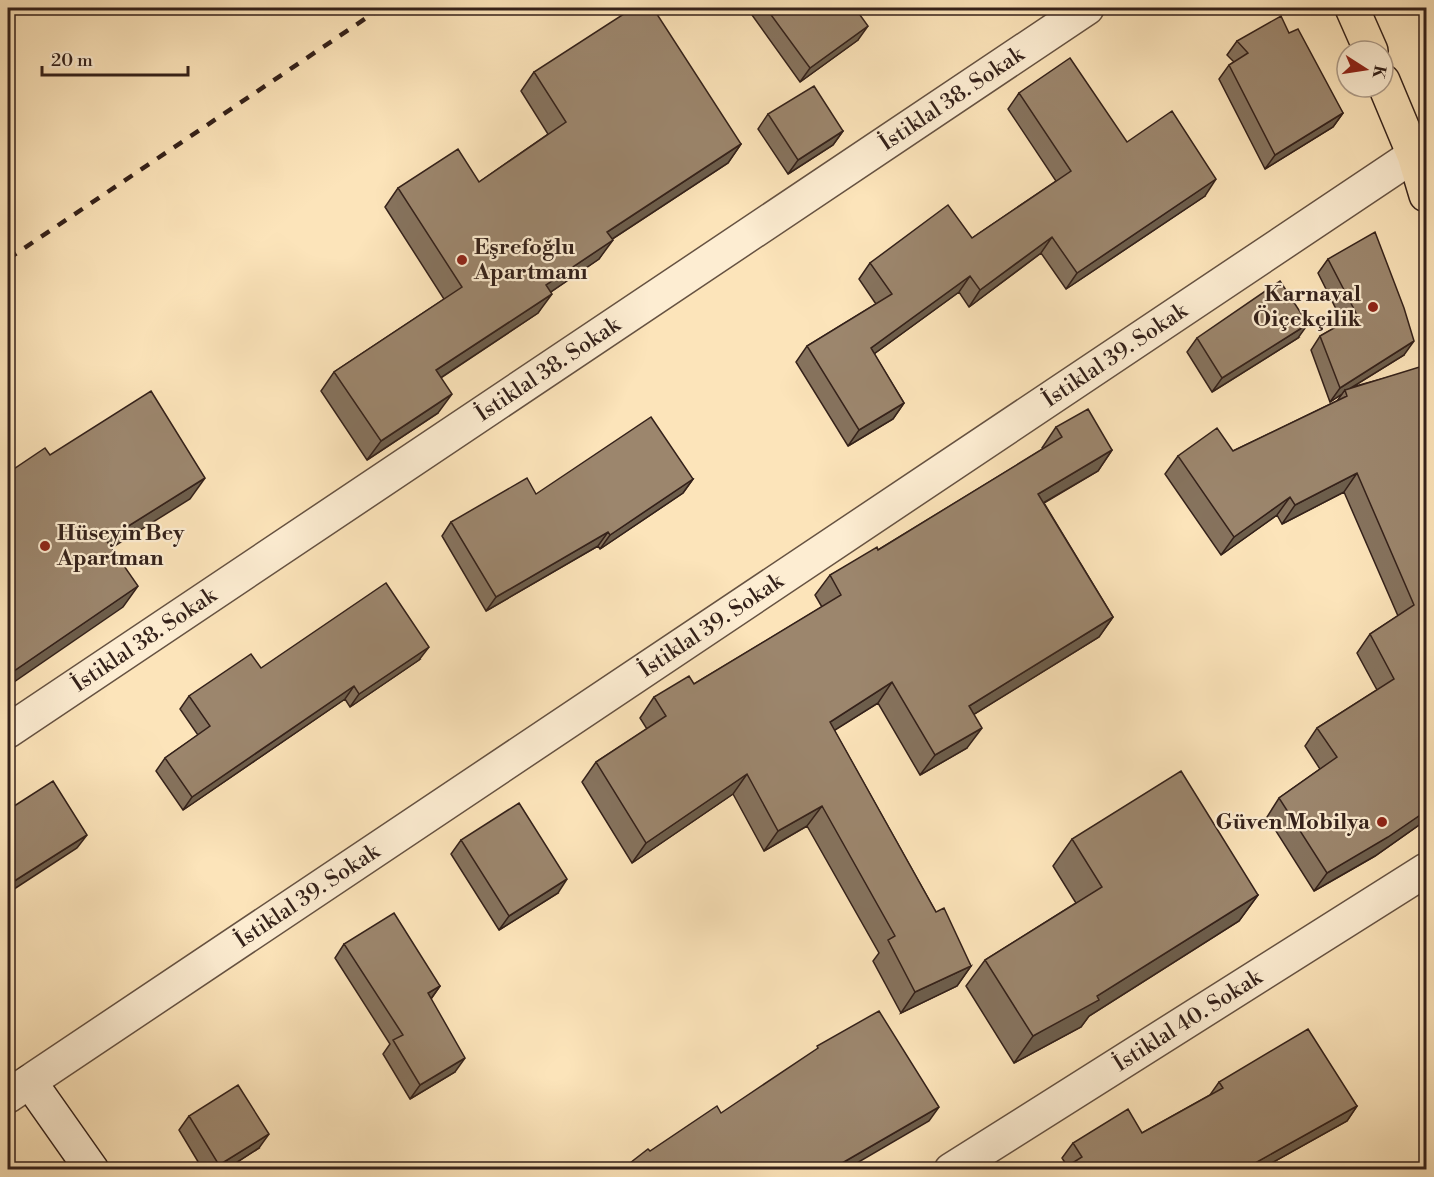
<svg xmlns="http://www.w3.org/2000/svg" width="1434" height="1177" viewBox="0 0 1434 1177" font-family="'Libre Bodoni',serif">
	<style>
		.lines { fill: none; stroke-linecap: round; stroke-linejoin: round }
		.street-casing { stroke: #665242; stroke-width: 36 }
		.secondary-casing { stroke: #34211a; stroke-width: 36 }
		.primary-casing { stroke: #34211a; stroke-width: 36 }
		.street { stroke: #fdedd2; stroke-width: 33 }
		.secondary { stroke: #fdedd2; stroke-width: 33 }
		.primary { stroke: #fce4ba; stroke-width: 33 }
		.rail { stroke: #34211a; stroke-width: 4.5; stroke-dasharray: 10 10; stroke-linecap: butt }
		.wall { fill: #86735e; stroke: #34211a; stroke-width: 1.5 }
		.shaded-wall { fill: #6d5e4c; stroke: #34211a; stroke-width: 1.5 }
		.building { fill: #9c866d; stroke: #34211a; stroke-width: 1.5 }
		.poi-dot { fill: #8f2418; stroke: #fdedd2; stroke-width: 2 }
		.labels { text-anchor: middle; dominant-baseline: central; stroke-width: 4.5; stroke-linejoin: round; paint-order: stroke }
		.street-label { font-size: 22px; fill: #34211a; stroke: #fdedd2 }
		.poi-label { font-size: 22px; font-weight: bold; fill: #34211a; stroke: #fdedd2; text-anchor: start }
	</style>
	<rect width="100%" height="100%" fill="#fce4ba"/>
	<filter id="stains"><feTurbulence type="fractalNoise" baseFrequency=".00333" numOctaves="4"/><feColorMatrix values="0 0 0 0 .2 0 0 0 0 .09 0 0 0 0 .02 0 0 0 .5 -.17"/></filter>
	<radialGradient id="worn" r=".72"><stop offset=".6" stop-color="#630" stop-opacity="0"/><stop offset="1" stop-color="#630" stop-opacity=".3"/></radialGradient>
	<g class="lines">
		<g class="street-casing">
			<g id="street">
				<path id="s1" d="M8 731 1087 8"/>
				<path id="s2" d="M8 1096 1414 155"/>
				<path id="s3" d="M951 1170 1426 870"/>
			</g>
		</g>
		<g class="secondary-casing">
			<path id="secondary" d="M30 1082 92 1170"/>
		</g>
		<g class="primary-casing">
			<path id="primary" d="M1352 8 1371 51
				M1383 81 1414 155 1426 195"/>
		</g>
		<use href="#street" class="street"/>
		<use href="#secondary" class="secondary"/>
		<use href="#primary" class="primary"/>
		<path class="rail" d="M8 259 381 8"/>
	</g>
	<path class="wall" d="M747 8H855L858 40 800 82Z
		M1289 33 1343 113 1333 127 1265 169 1219 79 1229 65 1234 62 1227 55 1237 41Z
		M534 72 741 144 728 163 612 239 599 259 551 292 538 313 441 378 438 413 367 460 321 391 334 372 444 299 385 207 398 188 479 182 548 134 521 91Z
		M1019 93 1127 142 1205 196 1066 289 1041 253 969 307 959 292 874 354 904 403 893 419 848 446 796 362 807 346 876 304 859 279 870 263 972 238 1056 181 1008 109Z
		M768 114 843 131 833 145 788 174 758 129Z
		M1328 259 1404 355 1352 387 1426 367V820L1375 856 1314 891 1267 817 1279 798 1320 769 1305 746 1317 728 1377 690 1357 653 1370 634 1398 616 1344 492 1282 524 1277 515 1221 555 1165 474 1178 456 1233 451 1337 401 1342 394 1330 402 1311 350 1320 336 1343 323 1318 273Z
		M1197 338H1298L1212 392 1187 352Z
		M1056 427 1112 450 1098 471 1044 503 1113 617 1099 637 974 714 967 748 920 775 878 703 834 730 936 912 971 966 957 986 901 1013 873 961 879 953 807 826 764 851 733 794 632 863 582 782 596 762 647 729 640 718 654 697 694 684 822 607 815 595 830 575 878 550 1043 449 1042 448Z
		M693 479 683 493 600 549 598 546 486 611 442 536 451 522 536 494Z
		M419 660 350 707 345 699 183 810 156 771 165 758 198 735 180 709 189 696 261 668Z
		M1072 839 1258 895 1239 921 1089 1016 1081 1027 1014 1063 966 986 985 960 1076 903 1053 866Z
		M461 840 558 893 499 930 451 854Z
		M344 944 440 986 431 999 455 1072 410 1099 383 1054 390 1044 335 958Z
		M1219 1082 1357 1106 1347 1121 1259 1170 1067 1166 1062 1158 1073 1143 1142 1133 1210 1095Z
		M189 1116 259 1148 225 1170H203L179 1130Z"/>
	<path class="shaded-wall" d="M868 26 858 40 800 82 810 68Z
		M1343 113 1333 127 1265 169 1275 155Z
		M843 131 833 145 788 174 798 160Z
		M741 144 728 163 594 251 607 232Z
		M1216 179 1205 196 1066 289 1077 273Z
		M1052 237 1041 253 969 307 980 290Z
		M613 240 599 259 533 304 546 285Z
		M970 276 959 292 860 364 871 348Z
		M552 294 538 313 422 390 436 370Z
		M1308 324 1298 338 1212 392 1222 378Z
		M1414 341 1404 355 1346 391 1345 390 1342 394 1330 402 1340 388Z
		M452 394 438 413 367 460 381 441Z
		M904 403 893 419 848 446 859 430Z
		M1112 450 1098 471 1024 514 1038 494Z
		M1357 473 1344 492 1282 524 1295 505Z
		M205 478 190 499 92 560 106 540Z
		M693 479 683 493 600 549 610 535Z
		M1290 497 1277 515 1221 555 1234 537Z
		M608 532 598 546 486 611 496 597Z
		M138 586 123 607 8 686V675Z
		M1113 617 1099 637 955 726 969 706Z
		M429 647 419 660 350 707 359 694Z
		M892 682 878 703 816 742 830 722Z
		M354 686 345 699 183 810 192 797Z
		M982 728 967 748 920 775 935 755Z
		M747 774 733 794 632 863 646 843Z
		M822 806 807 826 764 851 778 831Z
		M1426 811V820L1375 856 1314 891 1327 873Z
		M87 835 77 848 8 893V885Z
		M567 879 558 893 499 930 509 916Z
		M1258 895 1239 921 1089 1016 1081 1027 1014 1063 1033 1036Z
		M971 966 957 986 901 1013 915 992Z
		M440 986 430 1000 428 993Z
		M465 1058 455 1072 410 1099 420 1085Z
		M1357 1106 1347 1121 1259 1170 1255 1163Z
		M939 1107 929 1121 845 1170H830Z
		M269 1134 259 1148 225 1170H216L219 1165Z"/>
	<path class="building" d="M633 8H653L741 144 607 232 613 240 546 285 552 294 436 370 452 394 381 441 334 372 462 287 398 188 458 149 479 182 566 122 534 72Z
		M766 8H855L868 26 810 68Z
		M1281 16 1289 33 1298 29 1343 113 1275 155 1229 65 1248 53 1237 41Z
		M1070 58 1127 142 1172 111 1216 179 1077 273 1052 237 980 290 970 276 871 348 904 403 859 430 807 346 892 294 870 263 948 205 972 238 1071 171 1019 93Z
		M814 86 843 131 798 160 768 114Z
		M1375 232 1404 308 1414 341 1340 388 1320 336 1357 315 1328 259Z
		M1280 281 1308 324 1222 378 1197 338Z
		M1426 365V811L1388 837 1327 873 1279 798 1337 757 1317 728 1394 679 1370 634 1414 605 1357 473 1295 505 1290 497 1234 537 1178 456 1217 428 1233 451 1347 396 1345 390Z
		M151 391 205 478 106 540 138 586 8 675V473L45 448 50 455Z
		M1088 409 1112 450 1038 494 1113 617 969 706 982 728 935 755 892 682 830 722 936 912 944 908 971 966 915 992 888 940 895 936 822 806 778 831 747 774 646 843 596 762 666 716 654 697 689 676 694 684 841 595 830 575 877 547 878 550 1062 437 1056 427Z
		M651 417 693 479 610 535 608 532 496 597 451 522 527 478 536 494Z
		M386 583 429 647 359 694 354 686 192 797 165 758 210 726 189 696 251 654 261 668Z
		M1181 771 1258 895 1097 996 1099 1000 1033 1036 985 960 1102 887 1072 839Z
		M53 781 87 835 8 885V810Z
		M519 803 567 879 509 916 461 840Z
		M394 913 440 986 428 993 465 1058 420 1085 393 1040 403 1035 344 944Z
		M879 1011 939 1107 830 1170H621L648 1149 650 1151 717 1106 721 1113 818 1048 817 1046Z
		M1308 1029 1357 1106 1255 1163 1259 1170H1061L1082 1157 1073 1143 1128 1109 1142 1133 1223 1088 1219 1082Z
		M238 1085 269 1134 219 1165 189 1116Z"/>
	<g class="poi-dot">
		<circle cx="462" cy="260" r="6"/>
		<circle cx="1373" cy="307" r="6"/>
		<circle cx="45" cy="546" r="6"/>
		<circle cx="1382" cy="822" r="6"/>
	</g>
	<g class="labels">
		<g class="street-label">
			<text stroke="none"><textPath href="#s1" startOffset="1136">İstiklal 38. Sokak</textPath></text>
			<text stroke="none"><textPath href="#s2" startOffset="1332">İstiklal 39. Sokak</textPath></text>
			<text stroke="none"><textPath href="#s1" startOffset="650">İstiklal 38. Sokak</textPath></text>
			<text stroke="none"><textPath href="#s2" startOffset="846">İstiklal 39. Sokak</textPath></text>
			<text stroke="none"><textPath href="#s1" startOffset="164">İstiklal 38. Sokak</textPath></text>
			<text stroke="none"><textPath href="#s2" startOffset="360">İstiklal 39. Sokak</textPath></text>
			<text stroke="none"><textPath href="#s3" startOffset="280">İstiklal 40. Sokak</textPath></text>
		</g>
		<g class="poi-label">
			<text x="474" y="247">Eşrefoğlu<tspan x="474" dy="25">Apartmanı</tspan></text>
			<text x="1361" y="294" text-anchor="end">Karnaval<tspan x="1361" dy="25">Öiçekçilik</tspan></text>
			<text x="57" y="533">Hüseyin Bey<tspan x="57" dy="25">Apartman</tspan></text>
			<text x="1370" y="822" text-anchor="end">Güven Mobilya</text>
		</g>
	</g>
	<rect width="1434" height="1177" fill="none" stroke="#fce4ba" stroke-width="30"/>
	<rect x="9" y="9" width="1416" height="1159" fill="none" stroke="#34211a" stroke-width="3"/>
	<rect x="15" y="15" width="1404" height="1147" fill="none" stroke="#34211a" stroke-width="1.5"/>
	<g transform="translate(1365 69) rotate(102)"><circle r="28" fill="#fdedd2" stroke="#ad9b88" stroke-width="1.5"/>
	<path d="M0-4.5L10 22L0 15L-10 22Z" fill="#8f2418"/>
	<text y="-9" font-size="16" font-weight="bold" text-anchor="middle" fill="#34211a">K</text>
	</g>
	<path d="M42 66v9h146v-9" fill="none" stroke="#34211a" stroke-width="3"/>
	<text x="51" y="66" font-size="18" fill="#34211a" stroke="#fdedd2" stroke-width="4.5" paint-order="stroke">20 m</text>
	<rect width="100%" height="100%" filter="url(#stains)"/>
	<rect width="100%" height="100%" fill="url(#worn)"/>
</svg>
